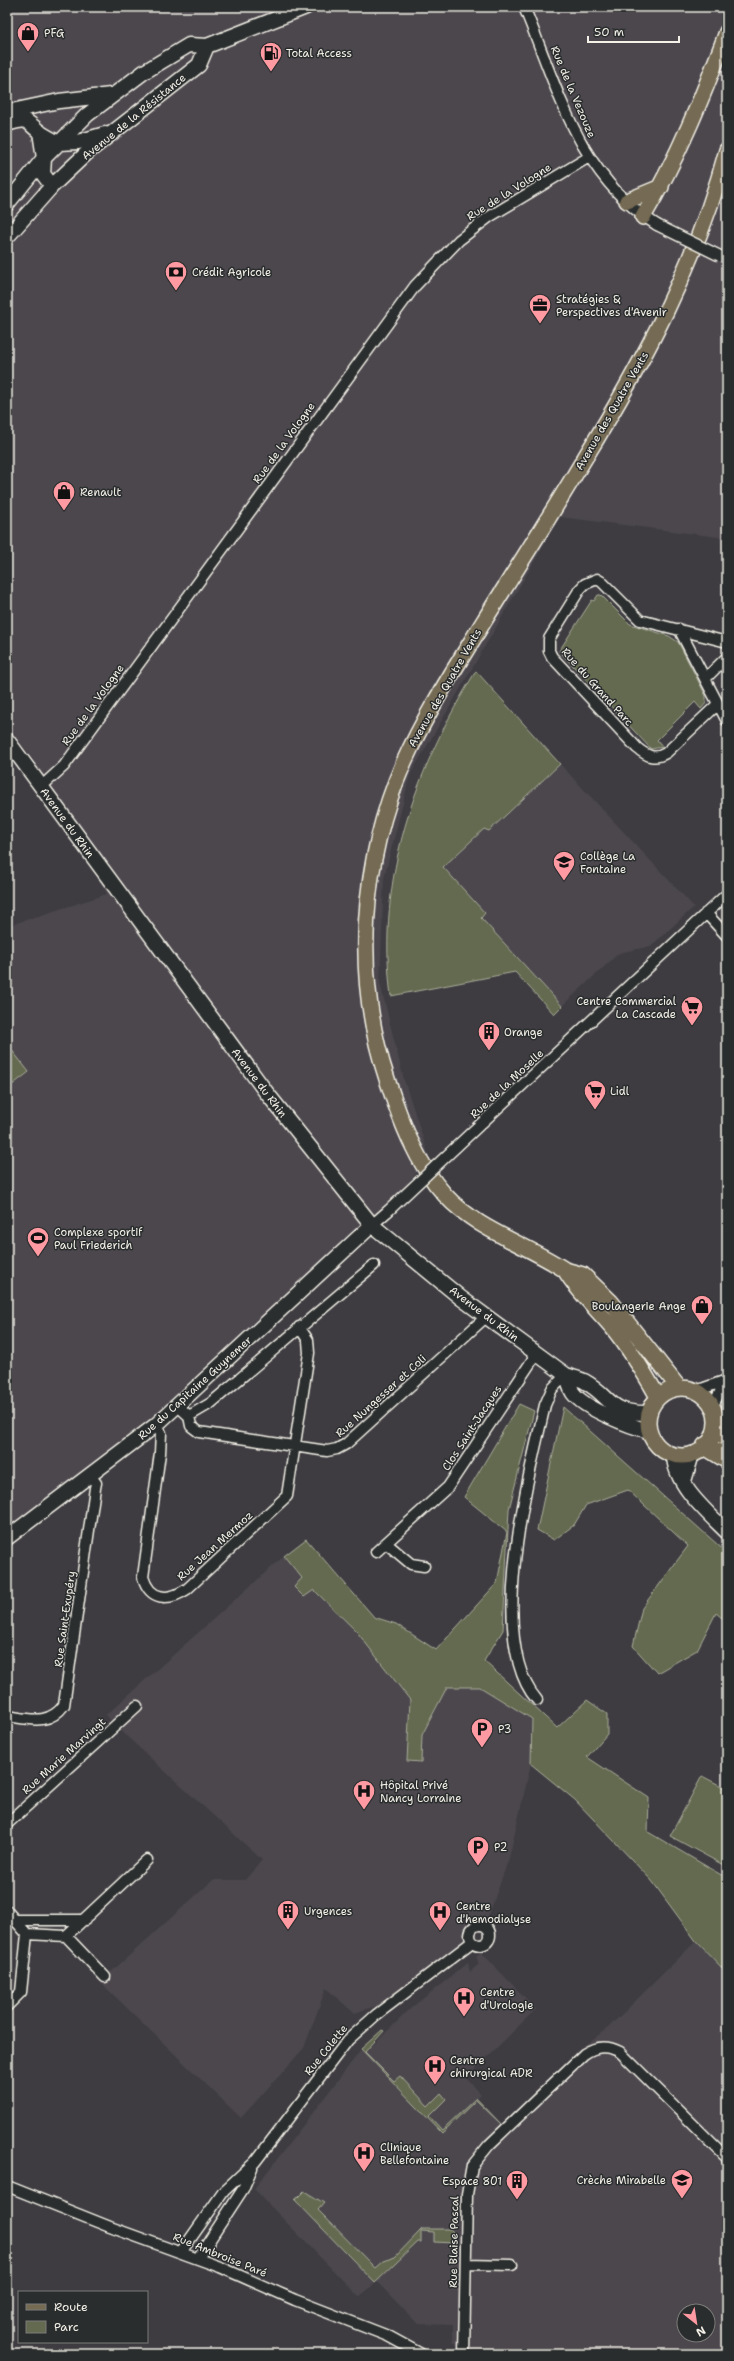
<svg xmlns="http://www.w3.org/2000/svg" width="734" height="2361" viewBox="0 0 734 2361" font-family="'Shantell Sans',sans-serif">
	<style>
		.built { fill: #4c474e; fill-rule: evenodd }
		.green { fill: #646a50; stroke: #acae9c }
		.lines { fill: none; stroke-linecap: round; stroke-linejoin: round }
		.street-casing { stroke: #f4f1e8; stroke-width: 13 }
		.secondary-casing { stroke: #f4f1e8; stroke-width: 17 }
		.primary-casing { stroke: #f4f1e8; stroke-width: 18 }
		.highway-casing { stroke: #f4f1e8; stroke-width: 21 }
		.street { stroke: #2a2d2e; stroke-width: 10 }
		.secondary { stroke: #2a2d2e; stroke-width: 14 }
		.primary { stroke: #746b52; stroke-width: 15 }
		.highway { stroke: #746b52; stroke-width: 18 }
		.street-bridge-casing { stroke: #f4f1e8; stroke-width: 13; stroke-linecap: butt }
		.street-bridge { stroke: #2a2d2e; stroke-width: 10 }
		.labels { text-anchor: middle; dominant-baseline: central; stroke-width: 3; stroke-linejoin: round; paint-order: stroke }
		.poi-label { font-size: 11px; fill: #f4f1e8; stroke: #2a2d2e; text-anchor: start }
		.street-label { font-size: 11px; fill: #f4f1e8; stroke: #2a2d2e }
	</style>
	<rect width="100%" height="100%" fill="#3e3c41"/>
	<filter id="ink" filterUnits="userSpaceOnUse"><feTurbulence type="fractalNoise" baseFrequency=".025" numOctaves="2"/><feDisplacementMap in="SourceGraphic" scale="8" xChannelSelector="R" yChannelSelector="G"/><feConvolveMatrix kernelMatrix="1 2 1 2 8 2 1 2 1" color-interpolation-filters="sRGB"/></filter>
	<g filter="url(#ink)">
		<path class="built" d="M7 7H727V538L560 517 410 775 384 878 380 983 404 1080 429 1156 373 1231 162 1429 7 1541V926L107 894 32 758 7 725Z
			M560 764 694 907 651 946 619 953 562 1006 481 918 485 913 443 867 485 828 489 831Z
			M284 1556 302 1578 357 1632 410 1700 407 1761 421 1762 422 1735 447 1687 480 1686 532 1719 531 1764 509 1858 486 1923 382 2004 354 2013 326 1988 304 2048 241 2118 100 1982 213 1880H245L262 1860 123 1733 106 1715Z
			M696 1941 727 1973V2354H466L453 2341V2325L418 2324 377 2282 359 2297 254 2189 361 2050 365 2053 411 2008 468 1963 470 1972 479 1964 476 1956 481 1952 536 2009 466 2078 481 2094 476 2099 501 2125 576 2052 609 2027ZM684 2311H708V2335H684Z"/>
		<path class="green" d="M598 595H601L630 624 669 636 678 642 706 696V703L701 709 695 702 657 740 663 747 651 749 559 651 592 600 594 601Z
			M476 671 560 764 489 831 484 829 443 867 485 913 481 918 562 1006 554 1014 515 972 391 996C376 879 415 769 476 671Z
			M7 1044 29 1072 7 1089Z
			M519 1404 534 1411 509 1509 503 1630 484 1661 557 1728 587 1700 607 1714V1734L587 1757 649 1798 648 1832 723 1876 727 1882V1973L696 1941 652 1881 575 1800 531 1764 532 1719 480 1687H447L422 1735 421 1762 407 1761 410 1700 357 1632 314 1590 304 1597 294 1587 302 1578 284 1556 306 1539 374 1617 396 1624 436 1650 497 1583 507 1532 464 1497Z
			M563 1407 727 1553V1622L716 1613 697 1650 657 1673 633 1646 642 1608 688 1546 628 1490 586 1505 574 1525 554 1540 537 1530Z
			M702 1776 727 1789V1867L670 1836Z
			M382 2030 384 2031 365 2052 394 2081 400 2076 428 2106 441 2093 446 2099 429 2116 442 2130 476 2098 502 2125 476 2100 442 2133 361 2049Z
			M304 2191 324 2203 318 2210 375 2268 383 2261 395 2257 422 2229H450L454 2233V2243L434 2242V2232L421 2231V2242H418L375 2283 295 2200Z"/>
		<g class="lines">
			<g class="street-casing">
				<path id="street" d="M524 7C558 88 578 176 657 225
					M679 629 727 721
					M705 679 727 657
					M718 704 666 753C654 760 647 756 637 748L552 657 549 651V639L580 589 585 584 597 579 602 582 640 620 727 642
					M41 787 64 766 415 286 459 240 489 217 589 157
					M706 913 727 936
					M456 1147 727 894
					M372 1225 388 1211
					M696 1391 727 1380
					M178 1406 189 1416 211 1403 374 1265
					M712 1407 727 1379
					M189 1416 191 1426 199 1432 327 1451 337 1449 346 1444 487 1316
					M156 1425 161 1433 160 1453 143 1577C150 1601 169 1601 187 1589L287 1496 309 1353 308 1340 299 1327
					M386 1543 411 1564 424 1566
					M376 1552 448 1487 537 1353
					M537 1700C485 1641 529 1475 545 1405L552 1389 566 1375
					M7 1716C29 1719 49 1726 64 1705L95 1488 96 1483 90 1476
					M7 1824 137 1706
					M7 1911 27 1934 66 1936 147 1860
					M17 1920H85
					M470 1935a10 10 0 1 1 20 0a10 10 0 1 1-20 0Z
					M66 1936 105 1977
					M7 2006 21 1992 27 1934
					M7 2186 110 2227 220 2267 295 2300 388 2336 421 2354
					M181 2252 224 2191 255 2162 348 2040 376 2015 472 1942
					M198 2258 243 2189 252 2168
					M466 2264 512 2265
					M464 2354 467 2194 472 2166 489 2145 584 2054C596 2046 607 2045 620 2052L727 2158"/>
			</g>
			<g class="secondary-casing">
				<path id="secondary" d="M7 112 59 101 111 95
					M7 124C30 117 25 121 41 133 47 137 53 140 59 143
					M40 132 44 158 43 174 52 186
					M59 143 78 142 105 134
					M7 204 44 158 87 115 144 72 189 45 207 46 306 7
					M7 237 52 186 89 151 199 65 207 46
					M7 740 266 1092 372 1225 461 1298 566 1375C571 1377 578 1378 584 1381 613 1397 607 1414 649 1413
					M566 1375C568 1380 570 1388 573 1393 585 1409 629 1426 649 1431
					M674 1455C674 1484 707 1512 727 1532
					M684 1481 692 1454
					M7 1538 156 1425 372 1225"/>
			</g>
			<g class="primary-casing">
				<path id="primary" d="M627 201 661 187
					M643 217C678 158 703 96 727 32
					M565 1270C578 1292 596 1308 612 1327 630 1349 644 1372 658 1397
					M679 1388 611 1302 583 1275 565 1270C526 1244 477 1230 445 1195 416 1163 400 1119 387 1079 353 977 361 861 404 762 426 713 456 667 484 621 517 568 551 515 583 461 643 363 697 262 727 150
					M648 1422a34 34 0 1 1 68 0a34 34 0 1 1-68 0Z
					M715 1430 727 1439"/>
			</g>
			<g class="highway-casing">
				<path id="highway" d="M706 1446 727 1459"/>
			</g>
			<use href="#street" class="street"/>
			<use href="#secondary" class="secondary"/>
			<use href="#primary" class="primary"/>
			<use href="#highway" class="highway"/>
			<g class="street-bridge-casing">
				<path id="street-bridge" d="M657 225 720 256
					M388 1211 456 1147"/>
			</g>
			<use href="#street-bridge" class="street-bridge"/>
		</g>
	</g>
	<defs>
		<g id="shop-pin" transform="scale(1.15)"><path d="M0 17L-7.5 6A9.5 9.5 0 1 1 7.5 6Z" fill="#ff9aa2" stroke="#2a2d2e"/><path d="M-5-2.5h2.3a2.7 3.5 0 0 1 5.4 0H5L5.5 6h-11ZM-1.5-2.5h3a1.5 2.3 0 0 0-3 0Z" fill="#111"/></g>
		<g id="fuel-pin" transform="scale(1.15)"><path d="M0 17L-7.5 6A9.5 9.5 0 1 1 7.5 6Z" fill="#ff9aa2" stroke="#2a2d2e"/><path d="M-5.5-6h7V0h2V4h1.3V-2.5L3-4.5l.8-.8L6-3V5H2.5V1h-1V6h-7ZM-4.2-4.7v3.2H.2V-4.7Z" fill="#111"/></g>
		<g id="bank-pin" transform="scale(1.15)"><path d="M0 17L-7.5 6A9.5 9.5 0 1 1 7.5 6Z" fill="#ff9aa2" stroke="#2a2d2e"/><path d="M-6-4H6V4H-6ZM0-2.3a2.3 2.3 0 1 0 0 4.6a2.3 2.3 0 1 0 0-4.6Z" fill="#111"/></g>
		<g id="office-pin" transform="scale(1.15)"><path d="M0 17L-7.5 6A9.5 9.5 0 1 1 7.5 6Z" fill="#ff9aa2" stroke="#2a2d2e"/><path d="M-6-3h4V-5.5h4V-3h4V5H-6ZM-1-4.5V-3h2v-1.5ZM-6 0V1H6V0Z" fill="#111"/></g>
		<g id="school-pin" transform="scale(1.15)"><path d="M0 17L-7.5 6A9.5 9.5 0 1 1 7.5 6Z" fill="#ff9aa2" stroke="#2a2d2e"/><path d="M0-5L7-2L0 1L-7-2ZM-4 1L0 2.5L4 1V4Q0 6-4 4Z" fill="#111"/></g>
		<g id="supermarket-pin" transform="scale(1.15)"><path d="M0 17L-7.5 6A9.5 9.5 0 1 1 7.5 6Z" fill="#ff9aa2" stroke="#2a2d2e"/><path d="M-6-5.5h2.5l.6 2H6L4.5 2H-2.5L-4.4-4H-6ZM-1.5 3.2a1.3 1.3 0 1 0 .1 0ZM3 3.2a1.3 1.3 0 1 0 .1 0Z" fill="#111"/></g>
		<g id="building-pin" transform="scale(1.15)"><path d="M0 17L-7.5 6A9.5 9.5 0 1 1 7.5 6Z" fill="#ff9aa2" stroke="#2a2d2e"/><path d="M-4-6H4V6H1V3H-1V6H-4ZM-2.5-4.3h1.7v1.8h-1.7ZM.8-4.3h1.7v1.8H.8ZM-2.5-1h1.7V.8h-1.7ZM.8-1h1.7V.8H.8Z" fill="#111"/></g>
		<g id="stadium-pin" transform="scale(1.15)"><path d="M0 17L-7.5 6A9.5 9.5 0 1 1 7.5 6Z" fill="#ff9aa2" stroke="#2a2d2e"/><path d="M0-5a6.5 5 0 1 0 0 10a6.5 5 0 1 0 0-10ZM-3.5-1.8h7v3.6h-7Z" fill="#111"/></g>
		<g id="parking-pin" transform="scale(1.15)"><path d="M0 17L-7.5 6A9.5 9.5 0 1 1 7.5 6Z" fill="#ff9aa2" stroke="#2a2d2e"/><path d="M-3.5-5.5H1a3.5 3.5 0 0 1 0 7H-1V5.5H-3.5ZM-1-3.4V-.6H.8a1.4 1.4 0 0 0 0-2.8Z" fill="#111"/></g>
		<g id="hospital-pin" transform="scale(1.15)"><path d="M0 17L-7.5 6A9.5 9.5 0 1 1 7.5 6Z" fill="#ff9aa2" stroke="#2a2d2e"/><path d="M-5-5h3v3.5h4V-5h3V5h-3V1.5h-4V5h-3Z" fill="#111"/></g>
	</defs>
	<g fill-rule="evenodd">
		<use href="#shop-pin" x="28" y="33"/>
		<use href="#fuel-pin" x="271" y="53"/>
		<use href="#bank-pin" x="176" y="272"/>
		<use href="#office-pin" x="540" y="305"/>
		<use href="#shop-pin" x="64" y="492"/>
		<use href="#school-pin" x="564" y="862"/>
		<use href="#supermarket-pin" x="692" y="1007"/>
		<use href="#building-pin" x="489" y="1032"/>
		<use href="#supermarket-pin" x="595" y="1091"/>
		<use href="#stadium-pin" x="38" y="1238"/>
		<use href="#shop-pin" x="702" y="1306"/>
		<use href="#parking-pin" x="482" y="1729"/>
		<use href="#hospital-pin" x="364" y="1791"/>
		<use href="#parking-pin" x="478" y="1847"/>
		<use href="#building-pin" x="288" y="1911"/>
		<use href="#hospital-pin" x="440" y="1912"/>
		<use href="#hospital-pin" x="464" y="1998"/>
		<use href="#hospital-pin" x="435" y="2066"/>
		<use href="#hospital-pin" x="364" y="2153"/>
		<use href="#school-pin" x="682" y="2180"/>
		<use href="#building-pin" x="517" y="2181"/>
	</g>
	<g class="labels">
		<g class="poi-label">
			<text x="44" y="33">PFG</text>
			<text x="286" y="53">Total Access</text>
			<text x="192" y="272">Crédit Agricole</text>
			<text x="556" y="299">Stratégies &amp;<tspan x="556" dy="13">Perspectives d'Avenir</tspan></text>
			<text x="80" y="492">Renault</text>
			<text x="580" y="856">Collège La<tspan x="580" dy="13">Fontaine</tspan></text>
			<text x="676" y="1001" text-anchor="end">Centre Commercial<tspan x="676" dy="13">La Cascade</tspan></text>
			<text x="504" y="1032">Orange</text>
			<text x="610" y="1091">Lidl</text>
			<text x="54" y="1232">Complexe sportif<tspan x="54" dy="13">Paul Friederich</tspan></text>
			<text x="686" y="1306" text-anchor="end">Boulangerie Ange</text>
			<text x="498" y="1729">P3</text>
			<text x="380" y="1785">Hôpital Privé<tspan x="380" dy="13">Nancy Lorraine</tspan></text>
			<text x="494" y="1847">P2</text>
			<text x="456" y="1906">Centre<tspan x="456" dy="13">d'hemodialyse</tspan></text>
			<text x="304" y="1911">Urgences</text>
			<text x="480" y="1992">Centre<tspan x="480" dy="13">d'Urologie</tspan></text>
			<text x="450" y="2060">Centre<tspan x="450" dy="13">chirurgical ADR</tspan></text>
			<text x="380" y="2147">Clinique<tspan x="380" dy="13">Bellefontaine</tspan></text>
			<text x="666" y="2180" text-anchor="end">Crèche Mirabelle</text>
			<text x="502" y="2181" text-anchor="end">Espace 801</text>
		</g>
		<g class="street-label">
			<text transform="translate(573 92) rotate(67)">Rue de la Vezouze</text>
			<text transform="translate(134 117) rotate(-39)">Avenue de la Résistance</text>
			<text transform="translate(509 192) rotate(-32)">Rue de la Vologne</text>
			<text transform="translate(612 411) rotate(-60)">Avenue des Quatre Vents</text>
			<text transform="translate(284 443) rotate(-54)">Rue de la Vologne</text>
			<text transform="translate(597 687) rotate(48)">Rue du Grand Parc</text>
			<text transform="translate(445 688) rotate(-60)">Avenue des Quatre Vents</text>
			<text transform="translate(93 705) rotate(-54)">Rue de la Vologne</text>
			<text transform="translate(67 823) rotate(54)">Avenue du Rhin</text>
			<text transform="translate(259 1083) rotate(53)">Avenue du Rhin</text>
			<text transform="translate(507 1084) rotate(-43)">Rue de la Moselle</text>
			<text transform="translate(484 1314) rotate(37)">Avenue du Rhin</text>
			<text transform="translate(195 1388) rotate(-42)">Rue du Capitaine Guynemer</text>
			<text transform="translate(381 1396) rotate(-42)">Rue Nungesser et Coli</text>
			<text transform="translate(472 1428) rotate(-57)">Clos Saint-Jacques</text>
			<text transform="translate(215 1546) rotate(-42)">Rue Jean Mermoz</text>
			<text transform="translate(65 1619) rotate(-82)">Rue Saint-Exupéry</text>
			<text transform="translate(64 1756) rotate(-42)">Rue Marie Marvingt</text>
			<text transform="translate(326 2050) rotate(-51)">Rue Colette</text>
			<text transform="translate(454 2242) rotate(-89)">Rue Blaise Pascal</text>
			<text transform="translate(220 2255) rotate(22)">Rue Ambroise Paré</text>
		</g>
	</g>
	<rect width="734" height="2361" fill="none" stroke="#2a2d2e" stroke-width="24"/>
	<rect x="12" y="12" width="710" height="2337" fill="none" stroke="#f4f1e8" stroke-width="1.5" filter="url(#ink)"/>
	<rect x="18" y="2291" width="130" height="52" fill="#2a2d2e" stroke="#7b7b78"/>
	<rect x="26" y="2304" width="20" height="6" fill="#746b52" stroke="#7b7b78"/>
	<text x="54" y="2311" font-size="12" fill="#f4f1e8">Route</text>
	<rect x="26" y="2321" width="20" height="12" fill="#646a50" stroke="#7b7b78"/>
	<text x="54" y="2331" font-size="12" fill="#f4f1e8">Parc</text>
	<g transform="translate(696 2323) rotate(150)"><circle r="19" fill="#2a2d2e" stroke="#7b7b78"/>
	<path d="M0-3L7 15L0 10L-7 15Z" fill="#ff9aa2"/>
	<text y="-6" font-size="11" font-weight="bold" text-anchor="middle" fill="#f4f1e8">N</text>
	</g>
	<path d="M588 36v6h91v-6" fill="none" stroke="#f4f1e8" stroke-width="2"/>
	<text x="594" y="36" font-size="12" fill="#f4f1e8" stroke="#2a2d2e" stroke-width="3" paint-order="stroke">50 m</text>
</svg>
